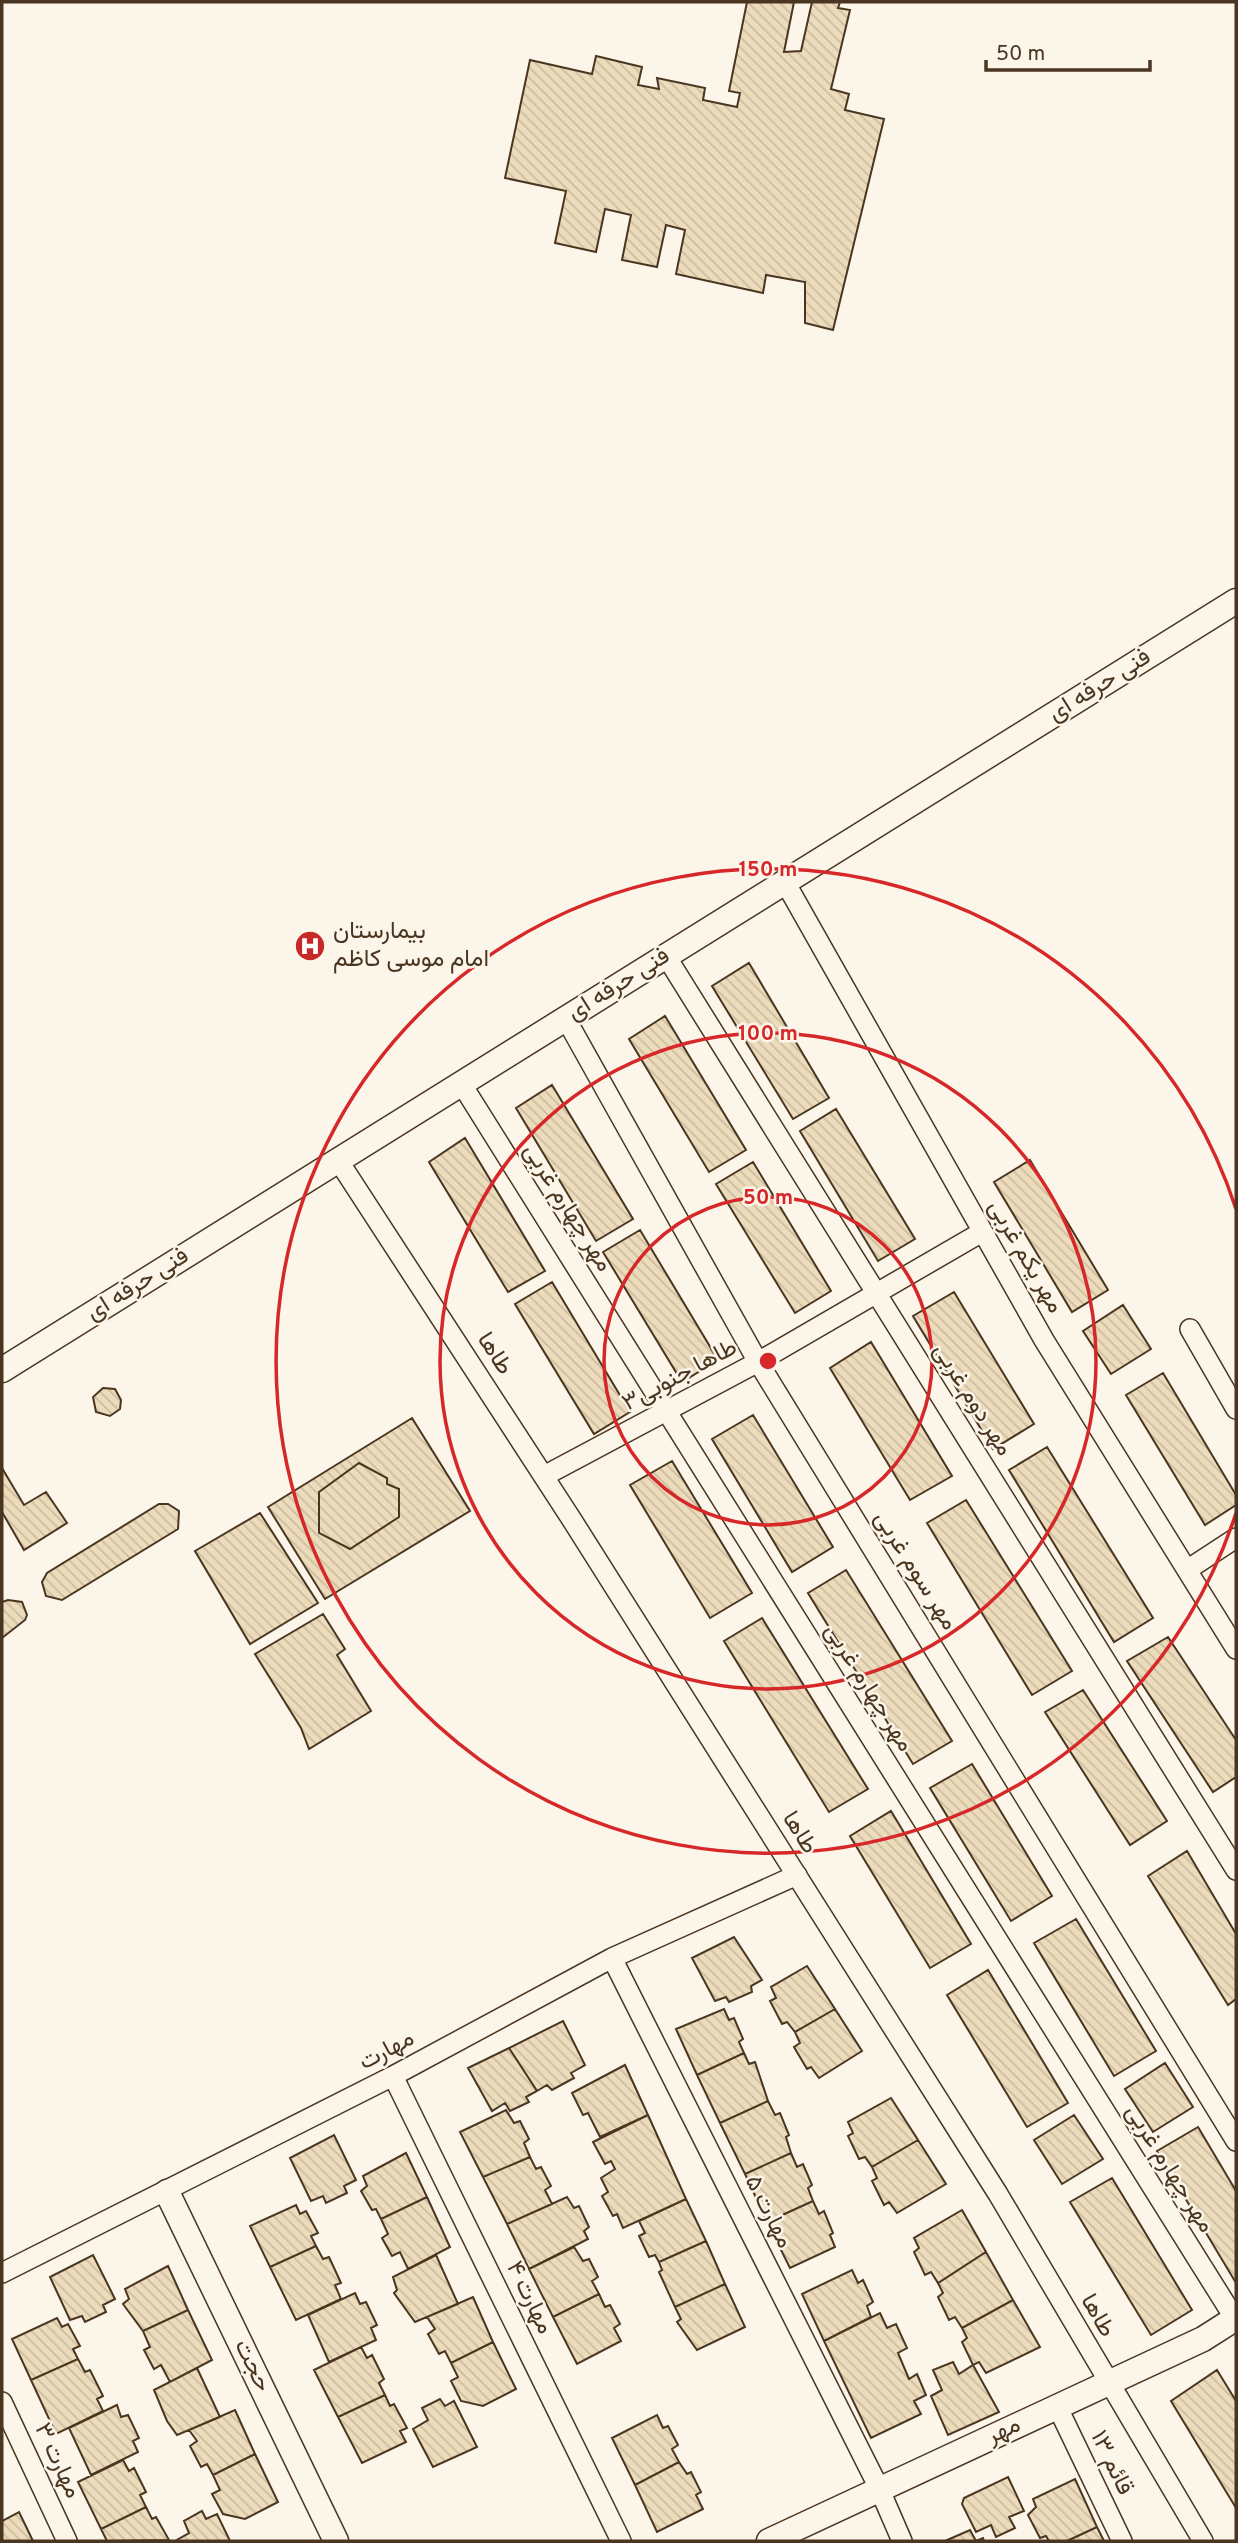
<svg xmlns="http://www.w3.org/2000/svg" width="1238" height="2543" viewBox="0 0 1238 2543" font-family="Overpass,Vazirmatn,sans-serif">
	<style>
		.building { fill: url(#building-back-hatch); stroke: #4a3520; stroke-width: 2 }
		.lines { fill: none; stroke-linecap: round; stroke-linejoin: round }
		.minor-casing { stroke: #4a3520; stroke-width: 22 }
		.tertiary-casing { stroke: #4a3520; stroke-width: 27 }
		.minor { stroke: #fbf6e9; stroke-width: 19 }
		.tertiary { stroke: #fbf6e9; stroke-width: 24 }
		.ring { fill: none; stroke: #d62828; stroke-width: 3.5 }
		.labels { text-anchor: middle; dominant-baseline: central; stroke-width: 5; stroke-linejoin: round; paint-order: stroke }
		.street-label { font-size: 24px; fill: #4a3520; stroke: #fbf6e9 }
		.poi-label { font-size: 24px; fill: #4a3520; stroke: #fbf6e9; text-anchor: start }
		.centre { fill: #d62828; stroke: #fbf6e9; stroke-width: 3.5 }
		.ring-label { font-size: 21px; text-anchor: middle; font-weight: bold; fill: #d62828; stroke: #fbf6e9; stroke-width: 5; stroke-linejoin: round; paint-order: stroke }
	</style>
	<defs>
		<pattern id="building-back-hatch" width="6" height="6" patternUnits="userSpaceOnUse" patternTransform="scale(1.75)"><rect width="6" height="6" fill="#ecdcbc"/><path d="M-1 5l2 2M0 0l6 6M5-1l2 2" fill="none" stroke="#ccbda1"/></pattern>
	</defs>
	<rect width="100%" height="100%" fill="#fbf6e9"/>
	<path class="building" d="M747 2H794L784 52 801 51 812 2H840L838 8 850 10 831 89 849 94 845 110 884 119 833 330 805 323V282L766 275 763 293 676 274 685 230 666 225 657 267 622 260 631 215 605 209 596 252 555 243 566 191 505 178 530 60 592 74 596 56 642 67 638 85 659 89 657 78 705 88 703 100 737 107 740 93 729 91Z
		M749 963 829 1098 793 1119 712 986Z
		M665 1016 746 1150 709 1172 629 1039Z
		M552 1085 633 1219 596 1241 516 1108Z
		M836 1109 915 1239 878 1261 800 1131Z
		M465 1138 545 1271 508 1292 429 1162Z
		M1030 1160 1108 1290 1072 1312 994 1182Z
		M753 1162 831 1291 795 1313 716 1184Z
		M640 1230 718 1360 682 1382 603 1252Z
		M552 1282 630 1412 594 1434 515 1304Z
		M954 1292 1034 1424 993 1449 913 1316Z
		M1123 1305 1151 1349 1111 1374 1083 1331Z
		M871 1342 952 1476 910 1500 830 1368Z
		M1163 1373 1236 1495V1505L1205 1525 1126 1395Z
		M103 1388 115 1389 121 1400 120 1409 110 1416 96 1412 93 1397Z
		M753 1415 833 1547 792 1572 712 1439Z
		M412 1418 470 1511 325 1599 268 1507Z
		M1047 1447 1153 1618 1114 1642 1009 1470Z
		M672 1461 752 1593 710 1618 630 1485Z
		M359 1463 387 1478V1484L399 1489V1517L350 1549 319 1533V1492Z
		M2 1468 24 1505 46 1492 67 1523 24 1550 2 1512Z
		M966 1500 1072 1671 1032 1695 927 1523Z
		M159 1504H168L179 1511 178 1529 62 1600 46 1596 42 1582 47 1573Z
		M260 1513 318 1603 250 1644 195 1551Z
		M846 1570 952 1741 913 1764 808 1593Z
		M8 1600 22 1602 27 1615 25 1620 2 1638V1602Z
		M323 1614 345 1649 337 1655 371 1711 309 1749 301 1728 255 1654Z
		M762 1618 868 1789 829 1812 724 1641Z
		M1168 1637 1236 1740V1777L1213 1792 1127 1661Z
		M1083 1690 1167 1821 1130 1845 1045 1712Z
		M972 1764 1052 1896 1011 1921 930 1788Z
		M891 1811 971 1944 930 1968 850 1836Z
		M1187 1851 1236 1934V1999L1228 2005 1148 1876Z
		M1076 1919 1156 2051 1114 2076 1034 1943Z
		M734 1937 762 1980 751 1986 752 1992 729 2002 726 1997 715 2001 692 1958Z
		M807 1966 835 2009 795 2032 787 2022 782 2024 770 2001 776 1998 771 1987Z
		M988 1970 1068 2103 1027 2127 947 1995Z
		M724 2009 729 2020 734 2018 743 2039 739 2042 744 2053 697 2075 676 2029Z
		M835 2009 862 2051 819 2078 811 2067 807 2069 794 2047 800 2043 795 2032Z
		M563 2021 585 2065 571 2073 574 2078 552 2090 547 2085 537 2091 509 2048Z
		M509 2048 537 2091 526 2097 529 2102 510 2111 505 2103 492 2111 468 2068Z
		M744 2053 749 2064 755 2062 768 2101 720 2123 697 2075Z
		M1165 2063 1193 2107 1153 2132 1125 2089Z
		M625 2065 648 2115 600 2137 588 2113 583 2115 572 2093Z
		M891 2098 918 2140 872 2167 865 2157 859 2159 848 2136 853 2133 848 2122Z
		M768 2101 775 2115 780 2113 789 2135 786 2137 791 2153 745 2174 720 2123Z
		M506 2110 514 2123 520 2121 529 2139 524 2143 530 2157 483 2177 460 2132Z
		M648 2115 686 2199 623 2228 617 2214 613 2216 602 2196 608 2192 601 2178 615 2169 611 2161 605 2164 593 2142Z
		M1074 2115 1103 2159 1062 2184 1034 2140Z
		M1198 2127 1236 2191V2283L1157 2151Z
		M334 2135 356 2180 344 2186 347 2193 326 2203 323 2196 311 2201 290 2158Z
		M918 2140 946 2184 897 2213 889 2202 884 2205 872 2181 877 2178 872 2167Z
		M406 2153 427 2197 381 2219 376 2209 372 2210 361 2191 367 2186 363 2176Z
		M791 2153 797 2167 803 2164 812 2185 808 2188 813 2201 767 2222 745 2174Z
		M530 2157 536 2169 541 2167 551 2186 545 2190 552 2204 507 2224 483 2177Z
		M1112 2178 1192 2310 1151 2335 1070 2202Z
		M427 2197 450 2247 408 2269 400 2252 392 2256 382 2238 388 2234 381 2219Z
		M567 2197 574 2208 579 2206 589 2227 584 2231 588 2239 529 2269 507 2224Z
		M686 2199 706 2241 659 2262 655 2255 649 2257 639 2236 645 2233 639 2221Z
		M813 2201 819 2214 824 2211 833 2233 830 2235 835 2247 790 2268 767 2222Z
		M296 2205 300 2214 306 2211 318 2233 311 2236 316 2246 270 2267 250 2226Z
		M962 2210 986 2252 938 2283 931 2272 925 2275 914 2252 919 2248 914 2238Z
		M706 2241 725 2284 675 2307 659 2272 662 2270 659 2262Z
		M316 2246 323 2259 329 2257 341 2283 335 2285 341 2299 296 2320 270 2267Z
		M574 2247 583 2261 589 2259 598 2277 592 2281 599 2294 553 2317 529 2269Z
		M986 2252 1013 2300 962 2328 955 2317 949 2320 938 2297 943 2293 938 2283Z
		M93 2255 115 2299 103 2305 106 2312 85 2322 82 2316 70 2320 50 2277Z
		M436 2255 458 2304 415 2322 394 2293 397 2290 393 2277Z
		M168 2266 188 2310 143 2331 123 2304 129 2299 125 2289Z
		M852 2270 858 2283 863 2280 873 2302 867 2306 871 2317 824 2341 802 2294Z
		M725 2284 745 2327 697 2350 677 2322 681 2319 675 2307Z
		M355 2293 360 2304 366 2302 377 2325 371 2328 376 2340 329 2362 308 2315Z
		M599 2294 605 2307 610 2305 620 2324 614 2328 621 2341 577 2364 553 2317Z
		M473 2297 493 2342 451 2363 445 2351 439 2354 428 2334 435 2329 427 2317Z
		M1013 2300 1040 2347 986 2373 979 2362 973 2365 962 2342 967 2338 962 2328Z
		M188 2310 212 2360 170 2382 161 2365 154 2369 144 2350 150 2347 143 2331Z
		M880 2313 887 2328 896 2324 907 2348 898 2353 909 2379 917 2374 926 2395 914 2401 921 2414 871 2438 824 2341Z
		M57 2318 62 2327 68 2324 80 2346 73 2349 78 2359 31 2380 12 2339Z
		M493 2342 516 2389 483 2406 461 2401 451 2381 458 2377 451 2363Z
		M361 2347 367 2358 372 2355 384 2379 379 2383 385 2395 338 2417 314 2370Z
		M78 2359 85 2372 90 2370 103 2396 97 2399 103 2411 56 2434 31 2380Z
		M953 2362 959 2374 973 2365 999 2412 948 2435 931 2396 942 2390 933 2370Z
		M197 2368 220 2417 177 2435 167 2421 154 2390Z
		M1217 2370 1236 2401V2508L1171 2401Z
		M385 2395 390 2406 394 2404 407 2428 400 2431 406 2442 362 2463 338 2417Z
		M440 2399 445 2406 454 2401 477 2447 433 2467 413 2429 428 2420 422 2408Z
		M117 2405 121 2417 128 2415 139 2438 133 2441 138 2452 91 2475 69 2428Z
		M235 2410 255 2454 213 2475 207 2464 201 2467 190 2446 197 2441 189 2430Z
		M657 2415 663 2428 668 2426 678 2445 672 2449 679 2462 635 2485 612 2438Z
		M255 2454 278 2502 245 2519 223 2514 212 2494 220 2490 213 2475Z
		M123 2460 129 2471 134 2468 146 2492 140 2495 146 2507 101 2529 78 2482Z
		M679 2462 687 2474 691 2472 701 2492 696 2495 703 2509 657 2532 635 2485Z
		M1008 2477 1024 2511 1009 2517 1015 2528 996 2537 991 2525 976 2532 962 2504 964 2498Z
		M1075 2479 1097 2527 1067 2541H1049L1046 2536 1040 2538 1028 2515 1036 2507 1033 2499Z
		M146 2507 152 2519 156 2517 169 2540 107 2541 101 2529Z
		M202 2511 206 2519 217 2514 230 2541H175L189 2533 184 2521Z
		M19 2512 33 2541H2V2521Z
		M1097 2527 1104 2541H1067Z
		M970 2530 976 2541 983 2538 984 2541H945Z"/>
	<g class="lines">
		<g class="minor-casing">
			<path id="minor" d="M785 882 1044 1340 1236 1649
				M666 956 1236 1870
				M566 1019 758 1362 1236 2141
				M461 1083 1235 2319
				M338 1160 572 1520 998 2194 1203 2541
				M1190 1329 1236 1409
				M544 1476 758 1362 982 1232
				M1187 1570 1236 1538
				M612 1958 879 2488 902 2541
				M393 2076 621 2541
				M2 2273 393 2076 612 1958 797 1875
				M2 2402 67 2541
				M1057 2406 1122 2541"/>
		</g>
		<g class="tertiary-casing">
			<path id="tertiary" d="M2 1370 1236 601
				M167 2192 336 2541
				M769 2541 1203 2339 1236 2318"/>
		</g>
		<use href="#minor" class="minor"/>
		<use href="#tertiary" class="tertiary"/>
	</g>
	<g class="ring">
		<circle cx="768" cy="1361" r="164"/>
		<circle cx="768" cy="1361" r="328"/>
		<path d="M1236 1513A492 492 0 1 1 1236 1209"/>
	</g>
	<defs>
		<g id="hospital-disc" transform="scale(1.575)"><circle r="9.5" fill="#c62828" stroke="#fbf6e9"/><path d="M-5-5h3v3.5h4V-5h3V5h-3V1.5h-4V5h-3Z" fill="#fff"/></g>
	</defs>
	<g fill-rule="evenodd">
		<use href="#hospital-disc" x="310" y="946"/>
	</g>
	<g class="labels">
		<g class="street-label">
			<text transform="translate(1100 686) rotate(-32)">فنی حرفه ای</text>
			<text transform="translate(619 985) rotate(-32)">فنی حرفه ای</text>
			<text transform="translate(567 1208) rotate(58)">مهر چهارم غربی</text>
			<text transform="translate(1025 1257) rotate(60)">مهر یکم غربی</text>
			<text transform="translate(138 1285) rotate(-32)">فنی حرفه ای</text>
			<text transform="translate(494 1354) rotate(57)">طاها</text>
			<text transform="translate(680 1376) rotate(-28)">طاها جنوبی۳</text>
			<text transform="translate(972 1400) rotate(58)">مهر دوم غربی</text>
			<text transform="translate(915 1571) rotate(58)">مهر سوم غربی</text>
			<text transform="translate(868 1688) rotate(58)">مهر چهارم غربی</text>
			<text transform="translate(799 1833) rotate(58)">طاها</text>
			<text transform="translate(387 2051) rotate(-28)">مهارت</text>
			<text transform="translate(1169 2169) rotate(58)">مهر چهارم غربی</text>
			<text transform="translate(768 2212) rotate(63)">مهارت ۵</text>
			<text transform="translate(529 2298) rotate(64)">مهارت ۴</text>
			<text transform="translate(1097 2316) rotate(60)">طاها</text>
			<text transform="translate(252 2366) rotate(64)">حجت</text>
			<text transform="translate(1004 2431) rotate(-25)">مهر</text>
			<text transform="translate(57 2461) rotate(65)">مهارت ۳</text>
			<text transform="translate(1111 2463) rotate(64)">قائم ۱۳</text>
		</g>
		<g class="poi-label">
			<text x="333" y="932">بیمارستان<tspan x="333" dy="28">امام موسی کاظم</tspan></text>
		</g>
	</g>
	<circle cx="768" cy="1361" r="10" class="centre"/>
	<g class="ring-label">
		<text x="768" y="876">150 m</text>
		<text x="768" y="1040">100 m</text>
		<text x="768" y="1204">50 m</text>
	</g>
	<rect width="1238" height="2543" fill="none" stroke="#4a3520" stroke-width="7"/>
	<path d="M986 60v10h164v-10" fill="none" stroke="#4a3520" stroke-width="3.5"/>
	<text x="996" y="60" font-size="21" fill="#4a3520" stroke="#fbf6e9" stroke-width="5" paint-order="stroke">50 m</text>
</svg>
